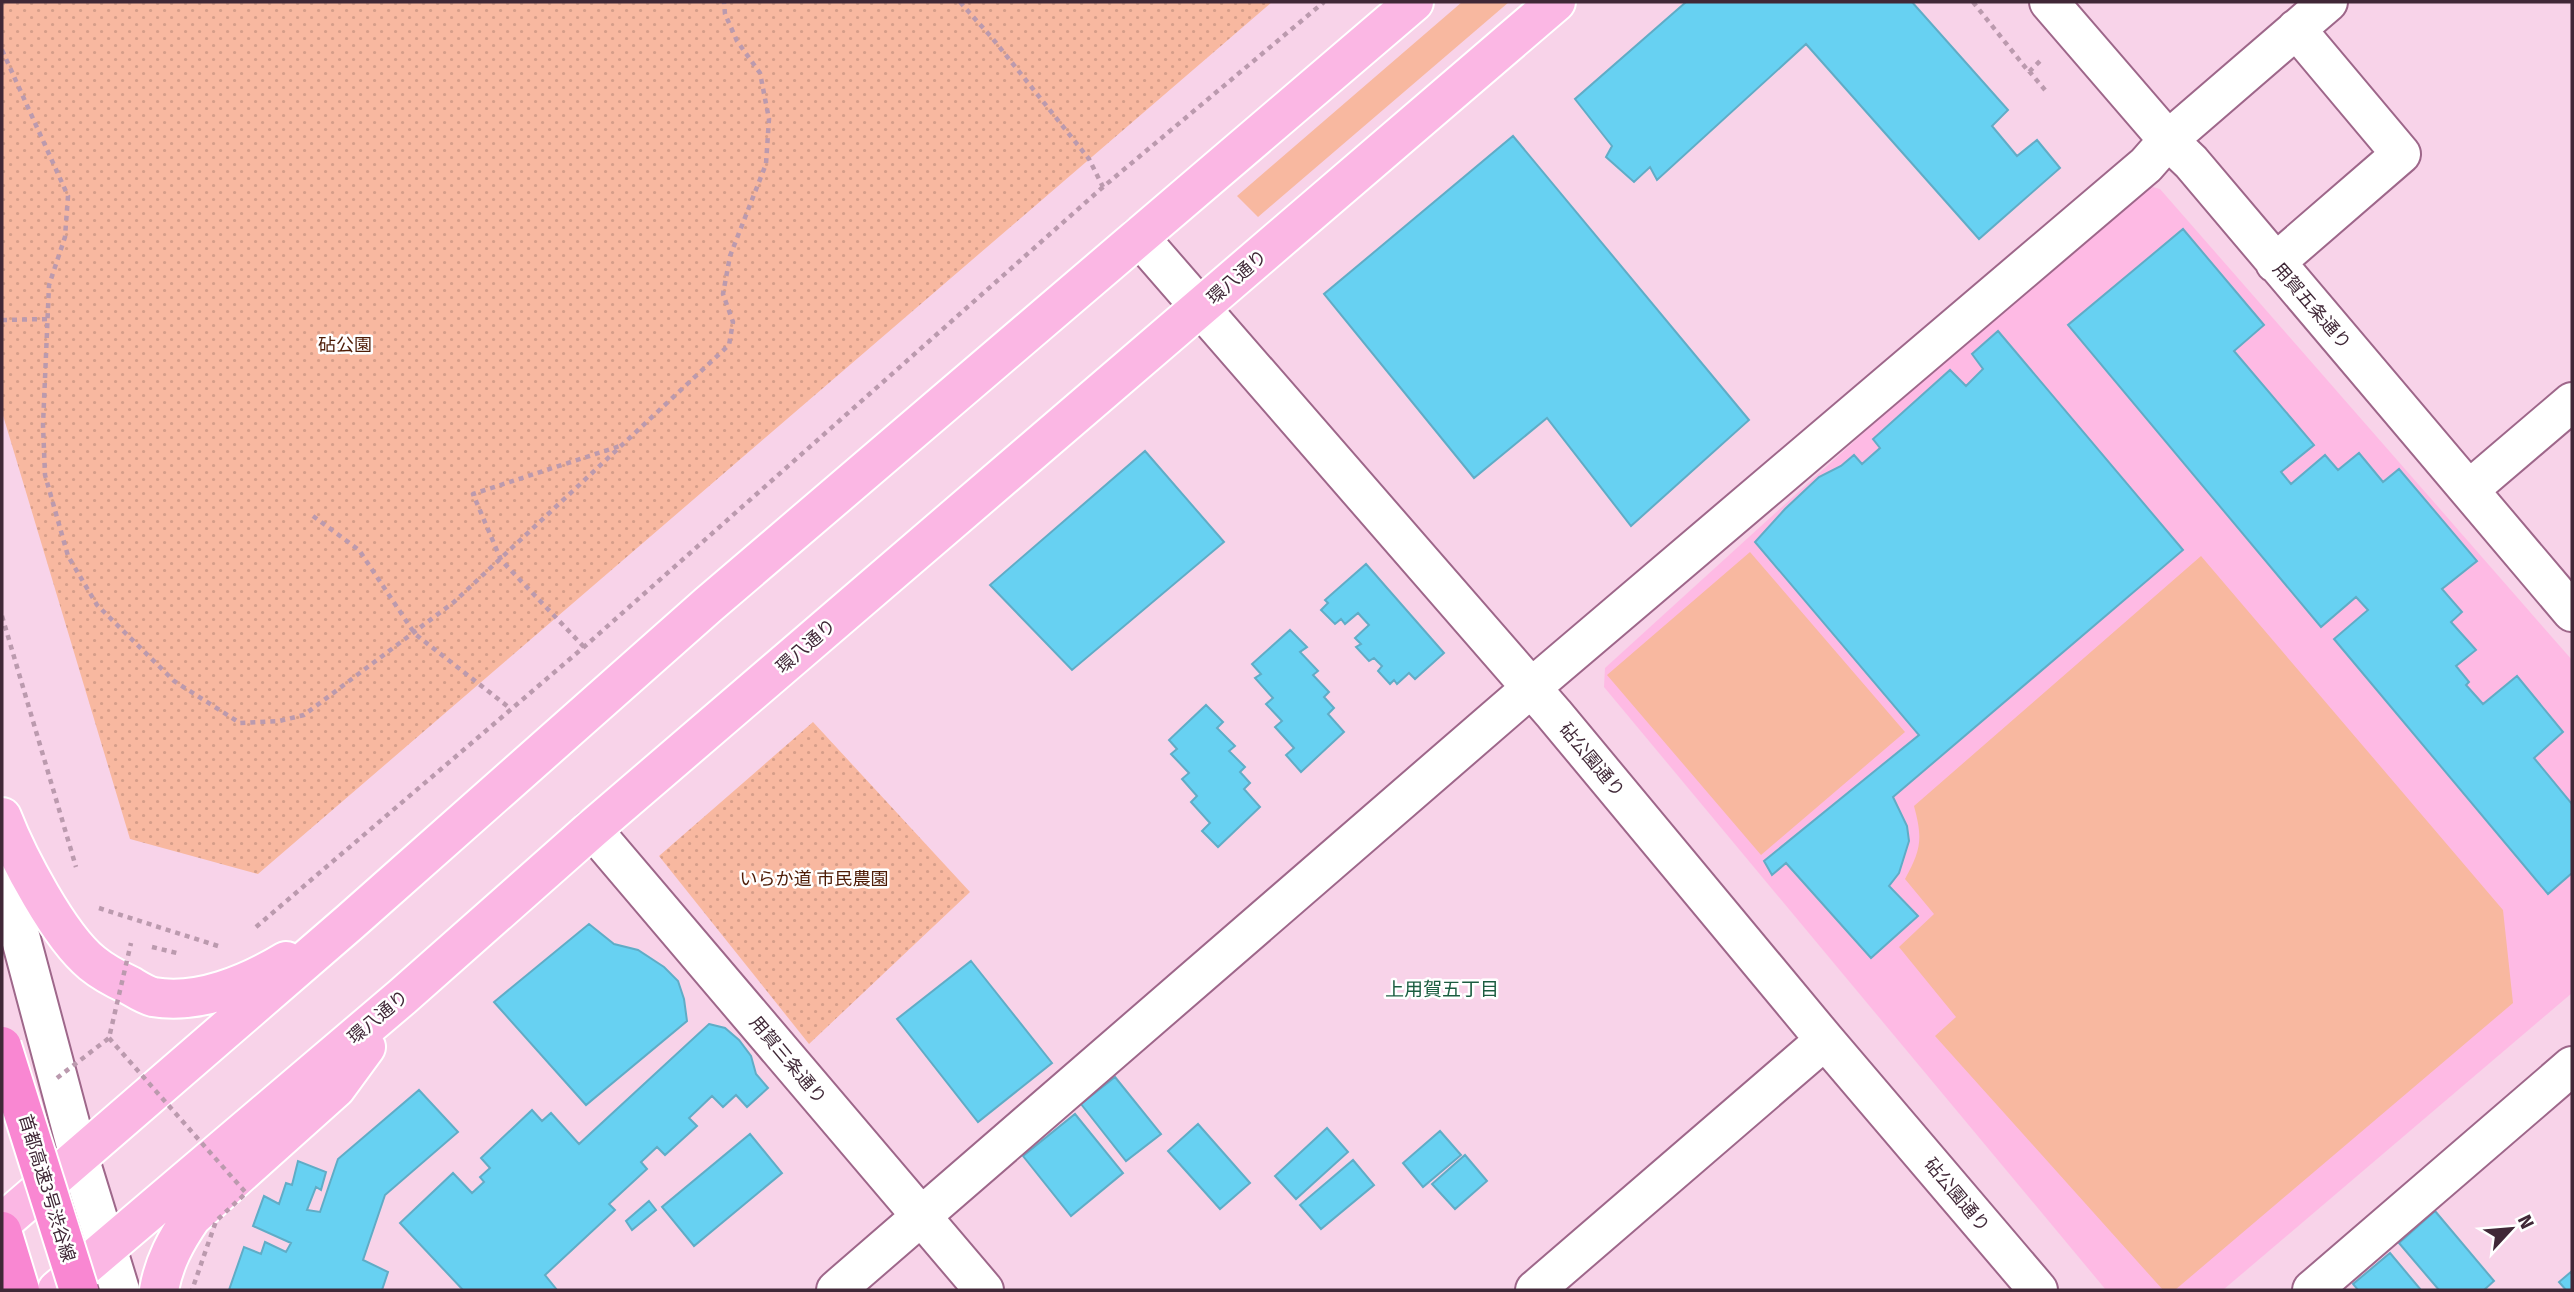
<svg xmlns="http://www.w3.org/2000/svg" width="2574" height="1292" viewBox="0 0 2574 1292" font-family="'Fira Sans','Noto Sans JP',sans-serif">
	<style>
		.built { fill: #febae4 }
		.grass { fill: #f8b8a0 }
		.park { fill: url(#park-dots) }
		.building { fill: #67d1f2; stroke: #60acc6; stroke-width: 2 }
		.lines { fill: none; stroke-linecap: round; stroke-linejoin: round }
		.minor-casing { stroke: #9e678a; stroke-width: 42 }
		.major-casing { stroke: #fff; stroke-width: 42 }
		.highway-casing { stroke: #fff; stroke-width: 42 }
		.path { stroke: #bb9aae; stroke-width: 4.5; stroke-dasharray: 5 5; stroke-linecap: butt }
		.minor { stroke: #fff; stroke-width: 38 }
		.major { stroke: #fbb7e4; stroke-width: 38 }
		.highway { stroke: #f987d2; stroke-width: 38 }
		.highway-bridge-casing { stroke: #fff; stroke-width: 42; stroke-linecap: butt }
		.path-bridge { stroke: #bb9aae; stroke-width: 4.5; stroke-dasharray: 5 5; stroke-linecap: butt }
		.highway-bridge { stroke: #f987d2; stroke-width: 38 }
		.labels { text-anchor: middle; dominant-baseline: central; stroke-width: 5; stroke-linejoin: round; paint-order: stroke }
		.street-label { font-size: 18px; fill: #402837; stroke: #fff }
		.park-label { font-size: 18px; fill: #4e1c06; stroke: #fff }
		.neighbourhood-label { font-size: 19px; fill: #1c5d41; stroke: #fff }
	</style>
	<defs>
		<pattern id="park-dots" width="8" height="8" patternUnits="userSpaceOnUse" patternTransform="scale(1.75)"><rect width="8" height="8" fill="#f8b8a0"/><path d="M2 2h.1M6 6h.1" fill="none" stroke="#d69e8a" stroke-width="1.8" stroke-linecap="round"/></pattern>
	</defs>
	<rect width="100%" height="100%" fill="#f8d3e9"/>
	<path class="built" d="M2138 183 2160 189 2572 660V993L2223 1290H2106L1604 687 1605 668Z"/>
	<path class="grass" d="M1462 2H1509L1258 217 1237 196Z
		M1750 552 1905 732 1761 855 1607 675Z
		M2201 556 2503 910 2513 1003 2175 1290H2163L1935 1036 1956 1017 1899 947 1934 914 1905 879C1921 850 1923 839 1914 806Z"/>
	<path class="park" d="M2 2H1272L258 874 130 839 2 412Z
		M813 722 970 892 809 1044 659 856Z"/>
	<path class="building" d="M1686 2H1912L2008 110 1992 126 2017 156 2037 140 2060 168 1979 239 1806 44 1657 180 1650 167 1634 182 1606 157 1612 146 1575 99Z
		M1513 136 1749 420 1631 526 1547 418 1474 478 1324 294Z
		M2183 229 2264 325 2234 351 2314 445 2281 472 2291 484 2325 455 2338 470 2359 453 2383 482 2399 469 2477 561 2442 589 2462 612 2451 622 2476 650 2456 666 2469 682 2466 685 2483 704 2517 676 2563 732 2534 758 2572 804V873L2548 894 2334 639 2368 610 2356 597 2321 627 2068 325Z
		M1998 331 2183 550 1893 797 1907 826 1909 841 1899 873 1889 886 1918 916 1871 958 1786 863 1772 875 1764 861 1919 735 1755 542 1785 509 1819 477 1841 466 1854 455 1862 464 1880 448 1873 439 1950 370 1966 386 1983 369 1972 354Z
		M1145 451 1224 542 1072 670 990 585Z
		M1366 564 1444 653 1415 679 1409 673 1397 684 1394 680 1390 684 1378 671 1382 666 1374 658 1369 661 1356 647 1361 644 1355 638 1369 625 1358 613 1345 624 1341 619 1335 624 1321 610 1328 603 1325 600Z
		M1290 630 1307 647 1300 652 1318 671 1313 675 1329 692 1324 697 1334 708 1328 714 1344 732 1301 772 1286 755 1294 748 1275 727 1282 721 1266 704 1273 698 1255 678 1261 674 1252 664Z
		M1206 705 1223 722 1217 728 1235 746 1229 751 1245 767 1240 772 1250 783 1244 789 1260 807 1218 847 1202 831 1210 823 1191 802 1197 796 1182 779 1189 773 1171 754 1177 749 1169 740Z
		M589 924 614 944 638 950 664 967 678 981 684 999 687 1021 586 1105 494 1002Z
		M971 961 1052 1063 978 1122 897 1019Z
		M709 1024 725 1028 739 1040 751 1056 756 1074 768 1088 747 1107 736 1095 723 1107 712 1096 689 1118 697 1126 665 1155 657 1147 641 1162 647 1169 609 1204 615 1210 545 1275 557 1290H463L400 1223 453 1173 472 1193 484 1182 480 1177 490 1168 481 1158 532 1110 542 1121 551 1113 579 1144Z
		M1115 1077 1161 1134 1126 1161 1081 1104Z
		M419 1090 458 1132 385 1195 363 1260 388 1272 382 1290H229L244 1247 261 1254 265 1242 286 1252 291 1243 253 1226 264 1196 279 1204 286 1183 292 1185 298 1161 326 1172 321 1190 316 1187 307 1210 320 1212 338 1159Z
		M1075 1114 1123 1173 1071 1216 1023 1156Z
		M1198 1124 1250 1183 1220 1209 1168 1151Z
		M1327 1128 1348 1152 1296 1199 1275 1176Z
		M1440 1131 1461 1155 1423 1187 1403 1163Z
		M750 1134 782 1173 694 1246 662 1207Z
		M1465 1155 1487 1181 1455 1209 1432 1184Z
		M1353 1160 1374 1185 1321 1229 1300 1205Z
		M649 1201 656 1210 632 1230 626 1221Z
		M2435 1211 2494 1281 2484 1290H2439L2399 1243Z
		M2390 1253 2421 1290H2358L2353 1284Z
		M2572 1271V1290H2566L2559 1282Z"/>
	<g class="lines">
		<g class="minor-casing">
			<path id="minor" d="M2049 2 2168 140 2191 162 2572 612
				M1139 237 1554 714 1825 1040 2038 1290
				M2275 263 2401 154 2296 29
				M2470 489 2572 402
				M592 829 984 1290
				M2 868 79 1157 120 1290
				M836 1290 1531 688 2146 165 2168 140 2328 2
				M1535 1290 1825 1040
				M2312 1290 2572 1066"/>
		</g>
		<g class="major-casing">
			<path id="major" d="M2 817C18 858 59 936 92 963 103 972 116 979 129 985 136 989 145 995 153 997 198 1005 248 984 286 961
				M2 1223 350 922 708 605 1414 2
				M57 1290 402 997 592 829 1556 2
				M159 1290C164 1262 176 1240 192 1217L336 1088 366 1047"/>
		</g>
		<g class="highway-casing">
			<path id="highway" d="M2 1231 20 1290"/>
		</g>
		<path class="path" d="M960 2 993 39 1089 159 1103 187
			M1973 2 2029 72 2042 59
			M2 50 68 196 65 237 49 285 43 425 45 475 68 556 97 605 174 681 240 723 279 721 304 715 454 602 729 345 733 322 723 294 730 256 766 164 769 119 760 73 737 41 725 14 724 2
			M2029 71 2045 90
			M2 320 49 319
			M313 516 359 550 415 634 511 709
			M2 616 76 867
			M584 647 501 560 473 494 623 445
			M99 908 218 946
			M256 927 584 647 1103 187 1324 2
			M152 947 181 954"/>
		<use href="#minor" class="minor"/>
		<use href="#major" class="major"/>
		<use href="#highway" class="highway"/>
		<g class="highway-bridge-casing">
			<path id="highway-bridge" d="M2 1046 79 1290"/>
		</g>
		<path class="path-bridge" d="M109 1038 246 1193 216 1221 192 1290
			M57 1078 109 1038 131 943"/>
		<use href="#highway-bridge" class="highway-bridge"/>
	</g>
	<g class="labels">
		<g class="street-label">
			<text transform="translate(1237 277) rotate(-41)">環八通り</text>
			<text transform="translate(2312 306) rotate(49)">用賀五条通り</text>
			<text transform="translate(806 646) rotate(-41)">環八通り</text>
			<text transform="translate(1592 760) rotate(50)">砧公園通り</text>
			<text transform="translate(378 1017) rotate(-40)">環八通り</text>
			<text transform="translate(788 1060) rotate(50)">用賀三条通り</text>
			<text transform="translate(47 1188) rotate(73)">首都高速3号渋谷線</text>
			<text transform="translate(1957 1195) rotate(50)">砧公園通り</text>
		</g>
		<g class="park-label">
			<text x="345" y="345">砧公園</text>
			<text x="814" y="879">いらか道 市民農園</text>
		</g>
		<g class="neighbourhood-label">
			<text x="1442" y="989">上用賀五丁目</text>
		</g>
	</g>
	<rect width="2574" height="1292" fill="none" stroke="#402837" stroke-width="7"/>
	<g transform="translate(2511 1229) rotate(64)" stroke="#ffffff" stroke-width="5" paint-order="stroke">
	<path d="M0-5L12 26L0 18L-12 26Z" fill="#402837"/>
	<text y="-10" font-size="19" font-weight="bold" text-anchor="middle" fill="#402837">N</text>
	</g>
</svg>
